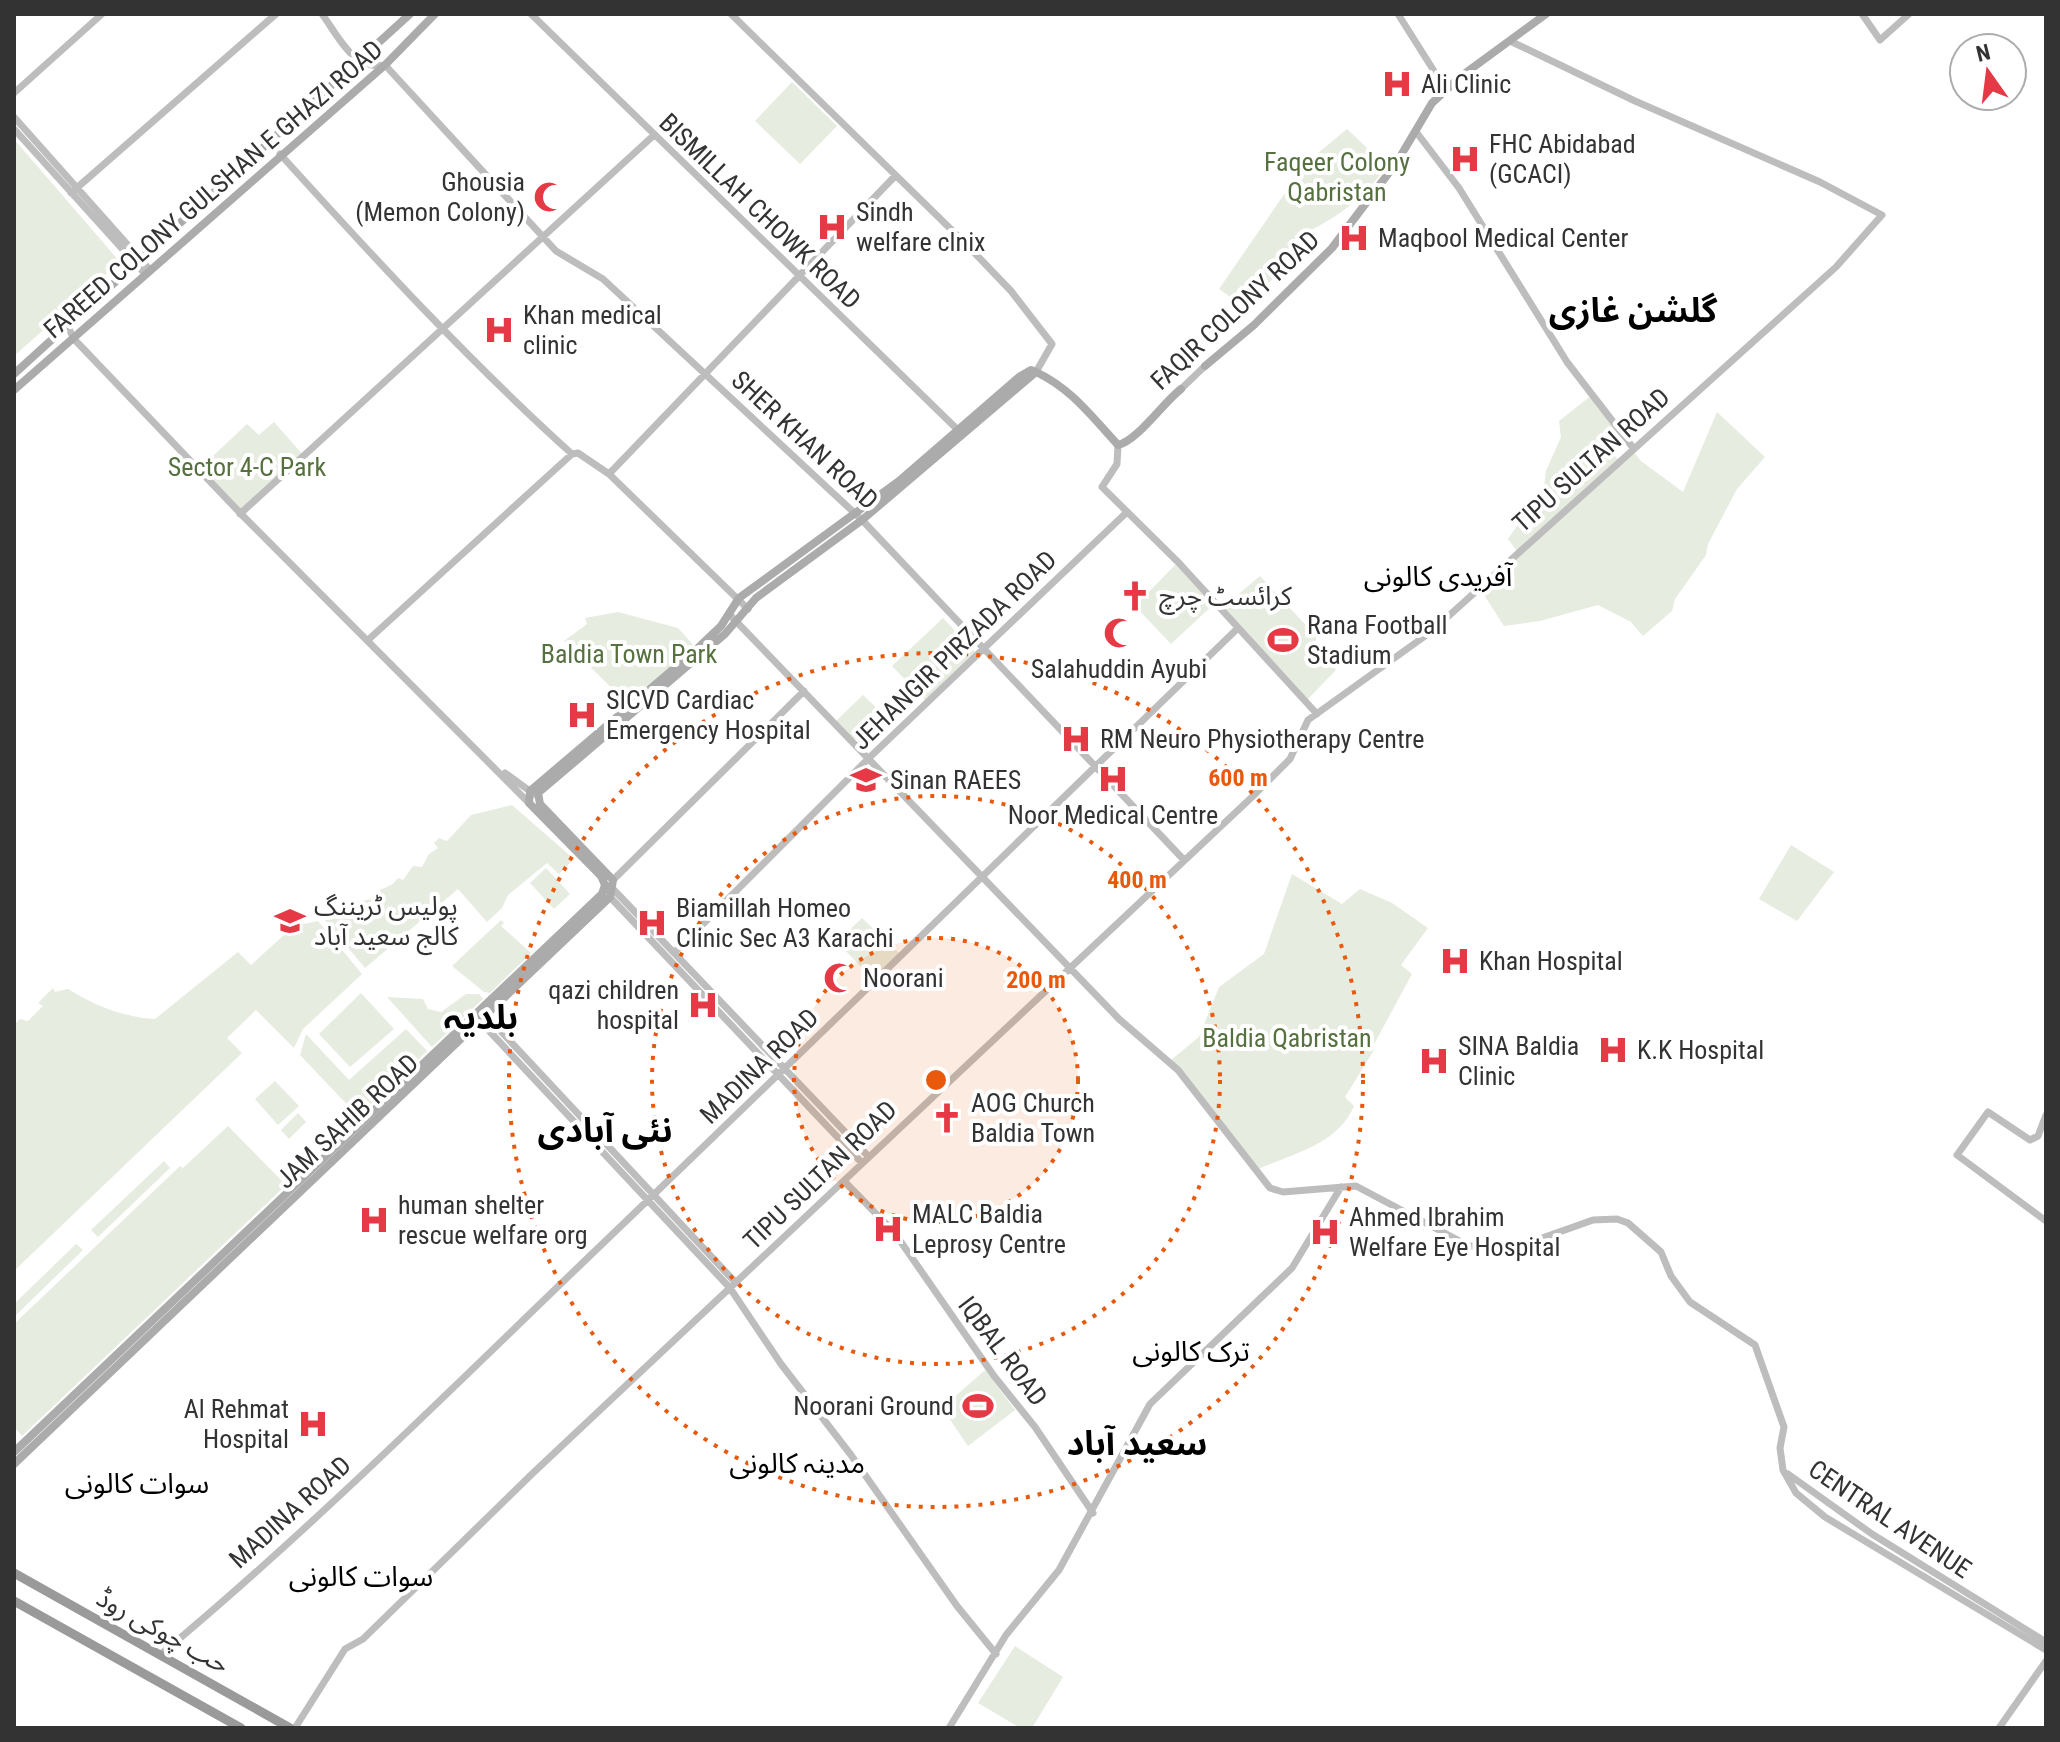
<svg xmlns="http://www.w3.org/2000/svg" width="2060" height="1742" viewBox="0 0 2060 1742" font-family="'Roboto Condensed','Noto Sans Arabic',sans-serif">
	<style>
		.green { fill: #e6ecdf }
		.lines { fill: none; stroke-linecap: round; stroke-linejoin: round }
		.secondary { stroke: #bdbdbd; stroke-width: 7 }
		.primary { stroke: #ababab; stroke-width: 8 }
		.highway { stroke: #9a9a9a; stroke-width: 9 }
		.ring { fill: none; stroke: #e8590c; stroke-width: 4; stroke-dasharray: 4 8 }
		.labels { text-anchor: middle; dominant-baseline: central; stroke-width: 8; stroke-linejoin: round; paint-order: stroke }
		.poi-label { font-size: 26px; fill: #333; stroke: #fff; text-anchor: start }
		.park-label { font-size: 26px; fill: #56703f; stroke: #fff }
		.street-label { font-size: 26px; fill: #333; stroke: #fff }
		.neighbourhood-label { font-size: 28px; fill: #000; stroke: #fff }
		.district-label { font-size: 34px; font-weight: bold; fill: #000; stroke: #fff }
		.centre { fill: #e8590c; stroke: #fff; stroke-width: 4 }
		.ring-label { font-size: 24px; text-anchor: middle; font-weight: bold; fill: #e8590c; stroke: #fff; stroke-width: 8; stroke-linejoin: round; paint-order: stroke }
	</style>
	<rect width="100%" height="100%" fill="#fff"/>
	<path class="green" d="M792 82 837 126 800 164 755 121Z
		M1347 129 1387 167C1353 208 1338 216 1293 240L1274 278 1242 305 1219 289 1305 164Z
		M14 139 120 262 14 356Z
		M1592 395 1625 437 1610 450 1619 461 1632 450 1641 461 1683 492 1717 412 1765 457 1737 489 1708 544 1706 555 1675 599 1672 611 1643 636 1631 622 1598 605 1540 621 1504 626 1479 587 1517 551 1508 539 1544 487 1546 471 1561 437 1559 421Z
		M274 422 304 456 240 514 198 470 247 424 259 435Z
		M1177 563 1215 603 1171 644 1135 606Z
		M1260 576 1316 636V645L1336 670 1307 700 1221 609Z
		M618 612 678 628 697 649 631 707 564 641 587 624 585 618Z
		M943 618 975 652 925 700 892 666Z
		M863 695 882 713 854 740 835 722Z
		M512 805 574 859 559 874 547 863 508 895 502 908 487 922 458 889 365 968 324 919 343 912 353 902 379 898 380 890 393 884 398 878 403 880 413 866 422 867 429 854 438 848 434 843 439 838 447 841 471 815Z
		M1791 845 1834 872 1797 921 1759 899Z
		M546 868 570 894 554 909 530 883Z
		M1292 874 1342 904 1360 889 1392 903 1428 928 1401 965 1412 974 1373 1046 1374 1050 1345 1097 1354 1106C1337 1146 1290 1154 1254 1171L1171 1060 1199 1037 1219 987 1264 954Z
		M862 918 900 954 874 980 837 942Z
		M501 920 504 923 501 926 531 953 490 993 484 992 452 966Z
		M318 921 362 974 303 1029 294 1048 256 1010 227 1038 242 1053 14 1271V1025L20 1019 28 1021 43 1006 38 1003 53 988 55 992 68 989C96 1006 122 1017 155 1019L238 952 251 965 284 935 281 929Z
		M361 993 394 1029 350 1067 319 1034Z
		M466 994H479L483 999 432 1047 387 997 423 999 428 1009 441 1012Z
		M406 1029 427 1051 394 1083 390 1080 391 1086 358 1116 300 1055 306 1034 349 1080Z
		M275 1081 299 1106 278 1125 255 1099Z
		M298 1113 306 1122 289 1139 281 1130Z
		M228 1126 286 1185 22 1436 14 1427V1324L180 1166 183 1168Z
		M164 1161 170 1168 98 1237 91 1230Z
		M76 1244 83 1250 14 1317V1304Z
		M985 1370 1015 1410 968 1446 942 1408Z
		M1015 1646 1063 1677 1032 1728H1020L978 1703Z"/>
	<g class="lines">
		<path class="secondary" d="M322 14C339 37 353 71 385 65L556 251 603 279 862 520 1184 860
			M531 14 961 433
			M731 14 967 245 1011 291 1052 344 1036 372
			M1398 14 1446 90
			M1862 14 1880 40 1909 14
			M14 93 102 14
			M14 117 150 270
			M14 129 145 274
			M1417 133 1459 188 1567 362 1634 449
			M280 154C374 258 468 360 572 454L578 453 609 474 748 609
			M71 193 276 14
			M67 325 74 339 243 516 529 803
			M1181 389 1205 366
			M1118 445 1117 464 1102 487 1179 563 1317 714
			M609 474 895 176
			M240 514 653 136
			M730 615 1119 1019 1178 1070 1270 1188 1283 1192 1356 1186 1469 1246H1520L1593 1220 1617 1219 1628 1223 1661 1252 1671 1276 1690 1302 1755 1345 1784 1427 1780 1448 1783 1470 1796 1493 1825 1517 2046 1650
			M368 640 572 454
			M505 773 534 794
			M613 880 804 691
			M614 890 869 1157
			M610 897 862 1163
			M674 953 870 757 1127 512
			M482 1011 736 1283
			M478 1019 730 1288 781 1364 851 1455 957 1606 996 1654
			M2046 1115 2038 1136 2030 1140 1988 1112 1957 1155 2046 1221
			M844 1181 894 1232 994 1376 1035 1427 1093 1513
			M1788 1474 1872 1534 2046 1642
			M160 1655C303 1536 437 1403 571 1274 795 1060 1016 843 1238 628
			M295 1728 345 1649 363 1639 533 1473 1252 797 1290 759 1308 720 1432 631 1836 267 1882 215 1820 182 1635 101 1510 41
			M949 1728 1006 1635 1059 1570 1150 1404 1292 1268 1341 1187
			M1999 1728 2046 1661"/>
		<path class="primary" d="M1205 366 1254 325 1332 248 1397 162 1432 103 1460 77 1546 14
			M1036 372C1072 389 1092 417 1118 445 1137 441 1163 403 1181 389
			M14 374 410 14
			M14 390 385 65 435 14
			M14 1452 602 894 605 885 601 876 529 803 530 791 697 649 721 626 739 598 899 481 1019 377 1031 370 1036 372 862 520 756 598 725 634 538 793 540 804 613 880 610 897 14 1464"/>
		<path class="highway" d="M14 1573 290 1728
			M14 1601 241 1728"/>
	</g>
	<circle cx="936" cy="1080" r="142" fill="#e8590c" fill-opacity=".12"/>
	<g class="ring">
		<circle cx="936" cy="1080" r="142"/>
		<circle cx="936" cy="1080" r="284"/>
		<circle cx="936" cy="1080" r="427"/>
	</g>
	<defs>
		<g id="hospital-bare" transform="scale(2.4)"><path d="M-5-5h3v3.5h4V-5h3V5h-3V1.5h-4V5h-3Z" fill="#e63946" stroke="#fff" stroke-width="2.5" paint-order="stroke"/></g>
		<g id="mosque-bare" transform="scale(2.4)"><path d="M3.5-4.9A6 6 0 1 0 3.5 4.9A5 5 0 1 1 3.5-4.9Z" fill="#e63946" stroke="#fff" stroke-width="2.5" paint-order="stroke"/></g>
		<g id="church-bare" transform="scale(2.4)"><path d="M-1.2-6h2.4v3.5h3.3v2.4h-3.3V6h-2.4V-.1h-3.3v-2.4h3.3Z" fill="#e63946" stroke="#fff" stroke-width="2.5" paint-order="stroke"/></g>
		<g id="stadium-bare" transform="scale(2.4)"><path d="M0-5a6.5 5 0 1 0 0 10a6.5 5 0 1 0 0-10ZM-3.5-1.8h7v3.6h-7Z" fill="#e63946" stroke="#fff" stroke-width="2.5" paint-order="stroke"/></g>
		<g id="university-bare" transform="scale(2.4)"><path d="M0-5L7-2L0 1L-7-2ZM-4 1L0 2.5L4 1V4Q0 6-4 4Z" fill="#e63946" stroke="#fff" stroke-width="2.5" paint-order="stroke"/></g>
	</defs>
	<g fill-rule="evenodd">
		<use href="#hospital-bare" x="1397" y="84"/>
		<use href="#hospital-bare" x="1465" y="159"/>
		<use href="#mosque-bare" x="549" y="197"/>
		<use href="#hospital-bare" x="832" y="227"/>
		<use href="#hospital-bare" x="1354" y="238"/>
		<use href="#hospital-bare" x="499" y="330"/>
		<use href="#church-bare" x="1135" y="596"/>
		<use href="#mosque-bare" x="1119" y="633"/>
		<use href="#stadium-bare" x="1283" y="640"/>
		<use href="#hospital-bare" x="582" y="715"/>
		<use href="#hospital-bare" x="1076" y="739"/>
		<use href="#hospital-bare" x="1113" y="779"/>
		<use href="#university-bare" x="866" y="780"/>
		<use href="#university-bare" x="290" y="921"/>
		<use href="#hospital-bare" x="652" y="923"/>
		<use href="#hospital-bare" x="1455" y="961"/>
		<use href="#mosque-bare" x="839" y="978"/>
		<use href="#hospital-bare" x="703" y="1005"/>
		<use href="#hospital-bare" x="1613" y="1050"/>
		<use href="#hospital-bare" x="1434" y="1061"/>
		<use href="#church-bare" x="947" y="1118"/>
		<use href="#hospital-bare" x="374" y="1220"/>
		<use href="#hospital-bare" x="888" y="1229"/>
		<use href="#hospital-bare" x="1325" y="1232"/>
		<use href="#stadium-bare" x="978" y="1406"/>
		<use href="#hospital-bare" x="313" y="1424"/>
	</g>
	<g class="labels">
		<g class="poi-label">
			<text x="1421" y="84">Ali Clinic</text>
			<text x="1489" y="144">FHC Abidabad<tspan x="1489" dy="30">(GCACI)</tspan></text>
			<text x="525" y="182" text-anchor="end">Ghousia<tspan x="525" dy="30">(Memon Colony)</tspan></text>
			<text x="856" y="212">Sindh<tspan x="856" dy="30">welfare clnix</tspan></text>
			<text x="1378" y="238">Maqbool Medical Center</text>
			<text x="523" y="315">Khan medical<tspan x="523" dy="30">clinic</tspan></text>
			<text x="1159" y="596">کرائسٹ چرچ</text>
			<text x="1307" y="625">Rana Football<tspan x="1307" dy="30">Stadium</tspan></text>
			<text x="1119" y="669" text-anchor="middle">Salahuddin Ayubi</text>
			<text x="606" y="700">SICVD Cardiac<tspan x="606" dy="30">Emergency Hospital</tspan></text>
			<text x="1100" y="739">RM Neuro Physiotherapy Centre</text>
			<text x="890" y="780">Sinan RAEES</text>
			<text x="1113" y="815" text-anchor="middle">Noor Medical Centre</text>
			<text x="314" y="906">پولیس ٹریننگ<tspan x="314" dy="30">کالج سعید آباد</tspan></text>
			<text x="676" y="908">Biamillah Homeo<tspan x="676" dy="30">Clinic Sec A3 Karachi</tspan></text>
			<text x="1479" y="961">Khan Hospital</text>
			<text x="863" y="978">Noorani</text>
			<text x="679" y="990" text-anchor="end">qazi children<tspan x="679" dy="30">hospital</tspan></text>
			<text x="1458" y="1046">SINA Baldia<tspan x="1458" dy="30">Clinic</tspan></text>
			<text x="1637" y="1050">K.K Hospital</text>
			<text x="971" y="1103">AOG Church<tspan x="971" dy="30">Baldia Town</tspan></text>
			<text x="398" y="1205">human shelter<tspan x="398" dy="30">rescue welfare org</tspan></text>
			<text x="912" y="1214">MALC Baldia<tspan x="912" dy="30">Leprosy Centre</tspan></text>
			<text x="1349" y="1217">Ahmed Ibrahim<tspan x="1349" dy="30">Welfare Eye Hospital</tspan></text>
			<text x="954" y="1406" text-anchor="end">Noorani Ground</text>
			<text x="289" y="1409" text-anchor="end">Al Rehmat<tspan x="289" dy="30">Hospital</tspan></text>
		</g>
		<g class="park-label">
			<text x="1337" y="162">Faqeer Colony<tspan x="1337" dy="30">Qabristan</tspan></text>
			<text x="247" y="467">Sector 4-C Park</text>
			<text x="629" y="654">Baldia Town Park</text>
			<text x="1287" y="1038">Baldia Qabristan</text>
		</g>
		<g class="street-label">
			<text transform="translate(213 189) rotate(-41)">FAREED COLONY GULSHAN E GHAZI ROAD</text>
			<text transform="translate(760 211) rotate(44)">BISMILLAH CHOWK ROAD</text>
			<text transform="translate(1235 310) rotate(-43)">FAQIR COLONY ROAD</text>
			<text transform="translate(805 440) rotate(43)">SHER KHAN ROAD</text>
			<text transform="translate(1591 460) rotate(-42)">TIPU SULTAN ROAD</text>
			<text transform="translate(954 650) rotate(-44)">JEHANGIR PIRZADA ROAD</text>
			<text transform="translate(759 1066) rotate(-44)">MADINA ROAD</text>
			<text transform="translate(347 1121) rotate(-43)">JAM SAHIB ROAD</text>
			<text transform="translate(820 1175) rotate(-44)">TIPU SULTAN ROAD</text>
			<text transform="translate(1003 1351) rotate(53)">IQBAL ROAD</text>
			<text transform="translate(290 1512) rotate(-42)">MADINA ROAD</text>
			<text transform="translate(1890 1519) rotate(34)">CENTRAL AVENUE</text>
			<text transform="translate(163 1631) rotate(29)">حب چوکی روڈ</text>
		</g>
		<g class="neighbourhood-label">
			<text x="1438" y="576">آفریدی کالونی</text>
			<text x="1191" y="1351">ترک کالونی</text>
			<text x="797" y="1463">مدینہ کالونی</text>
			<text x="137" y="1483">سوات کالونی</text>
			<text x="361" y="1576">سوات کالونی</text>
		</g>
		<g class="district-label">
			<text x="1633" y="310">گلشن غازی</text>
			<text x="481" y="1017">بلدیہ</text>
			<text x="605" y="1130">نئی آبادی</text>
			<text x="1137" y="1443">سعید آباد</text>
		</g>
	</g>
	<circle cx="936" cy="1080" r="12" class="centre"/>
	<g class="ring-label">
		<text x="1238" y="786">600 m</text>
		<text x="1137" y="888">400 m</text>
		<text x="1036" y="988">200 m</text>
	</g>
	<rect width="2060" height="1742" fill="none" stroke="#333333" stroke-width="32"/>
	<g transform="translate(1988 72) rotate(346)"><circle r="38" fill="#ffffff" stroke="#adadad" stroke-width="2"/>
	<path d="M0-6L14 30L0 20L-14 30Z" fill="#e63946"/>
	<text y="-12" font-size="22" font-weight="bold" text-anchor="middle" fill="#333333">N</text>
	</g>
</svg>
